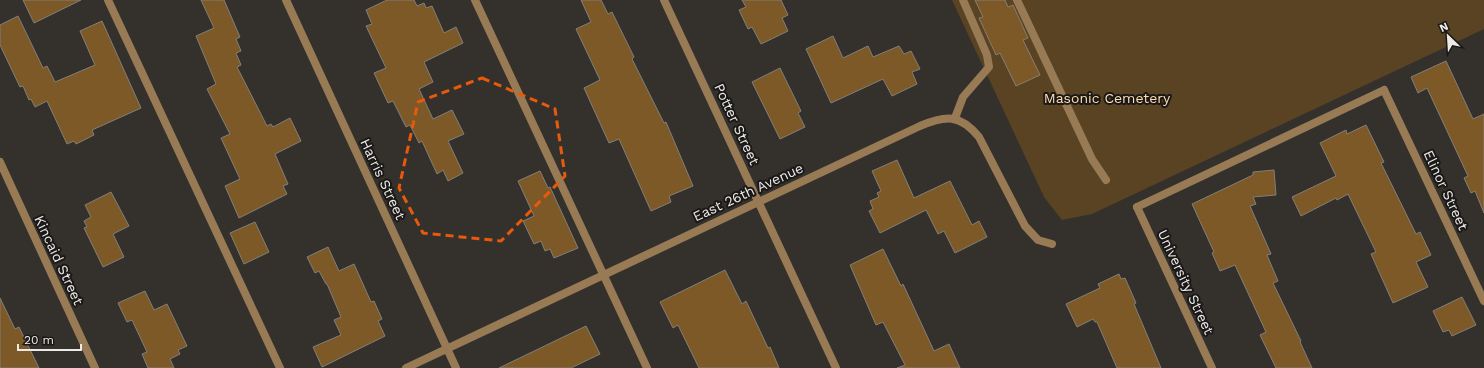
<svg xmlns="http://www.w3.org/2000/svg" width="1484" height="368" viewBox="0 0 1484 368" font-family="'Work Sans',sans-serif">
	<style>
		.green { fill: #594323 }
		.building { fill: #7c5926; stroke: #837f7a }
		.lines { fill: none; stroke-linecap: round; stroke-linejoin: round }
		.service { stroke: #987b55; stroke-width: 8 }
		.minor { stroke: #987b55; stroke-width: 8 }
		.marked { fill: none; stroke: #e8590c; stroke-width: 3; stroke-dasharray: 8 5; stroke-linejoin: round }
		.labels { text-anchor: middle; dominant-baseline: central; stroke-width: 4; stroke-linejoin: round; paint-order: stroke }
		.park-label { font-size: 14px; fill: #ffdeb3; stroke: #1a1917 }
		.street-label { font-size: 14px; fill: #eceae7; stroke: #1a1917 }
	</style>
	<rect width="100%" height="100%" fill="#34312c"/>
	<path class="green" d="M952 0H1484V29L1092 214 1062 220 1044 197Z"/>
	<path class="building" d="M23 0H81L34 23Z
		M201 0H224L240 37 236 39 241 51 236 53 241 65 237 67 267 126 271 124 273 127 290 118 301 141 275 154 288 184 283 186 287 194 239 218 225 186 240 179 221 138 230 134 207 89 216 84 196 36 214 28Z
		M387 0H414L417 6 424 3 426 8 432 6 444 33 456 27 463 43 424 62 433 82 419 89 433 119 452 110 464 134 448 141 463 173 448 181 443 170 437 174 422 141 419 143 410 125 406 127 393 101 388 103 374 73 386 68 366 26 372 24 366 10Z
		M581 0H601L608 14 612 12 634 57 632 59 664 123 666 122 693 186 669 196 671 202 651 211 619 139 609 143 584 88 600 80 576 29 591 22Z
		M742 0H781L788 15 782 18 788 31 761 44 752 27 748 29 739 10 746 7Z
		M975 0H1005L1008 7 1013 5 1028 38 1023 40 1040 75 1016 86 1000 53 996 55 979 18 983 17Z
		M18 16 43 68 47 66 55 82 95 65 80 31 102 21 141 108 92 130 94 135 76 144 74 141 67 144 47 101 35 107 31 99 29 100 23 86 20 87 0 45V25Z
		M833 36 843 58 868 46 873 57 899 46 904 54 911 51 920 69 912 72 917 84 892 96 883 79 831 103 806 49Z
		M1446 61 1473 119 1484 114V213L1475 191 1471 193 1464 178 1468 176 1427 88 1418 93 1411 77Z
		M780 68 801 111 798 113 805 127 780 139 752 82Z
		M1366 125 1384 162 1381 163 1416 234 1420 232 1431 255 1416 262 1428 287 1393 303 1371 254 1376 252 1348 194 1337 200 1336 198 1301 216 1292 197 1336 176 1320 143 1346 130 1347 134Z
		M897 160 914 198 950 181 972 225 979 221 987 237 955 253 944 231 938 234 926 210 880 233 869 211 873 209 870 201 879 197 877 193 881 191 872 171Z
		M1274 170 1276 195 1253 197 1256 204 1250 206 1271 254 1267 255 1278 281 1273 283 1301 341 1300 342 1312 368H1276L1260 335 1266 332 1235 265 1220 271 1212 253 1214 252 1192 204 1253 175V172Z
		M540 171 548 188 550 187 578 248 554 258 550 249 545 251 541 241 534 244 523 221 534 216 518 181Z
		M111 192 129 226 113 234 124 257 103 267 84 228 87 227 84 221 91 217 85 205Z
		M255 222 269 252 244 264 230 233Z
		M328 247 339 271 354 264 371 302 374 301 382 319 378 321 385 336 322 367 313 347 341 335 334 320 341 317 327 284H326L319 271 315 273 307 257Z
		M883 249 901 286 903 284 934 351 949 344 960 368H897L905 365 883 322 876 325 850 265Z
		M725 270 742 304 746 301 768 348 770 347 779 368H699L678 325 673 328 660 302Z
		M1119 274 1121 279 1125 278 1136 303 1134 304 1161 368H1117L1097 322H1095L1093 319 1077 327 1066 304 1100 288 1098 284Z
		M145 291 154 310 167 304 187 346 178 350 180 354 170 359 174 368H148L142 354 147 352 132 320 127 322 118 303Z
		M1462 297 1476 325 1452 336 1449 330 1443 332 1433 311Z
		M0 298 15 329 19 327 39 368H0Z
		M586 326 600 354 571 368H499Z"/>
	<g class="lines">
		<path class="service" d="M108 0 280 368
			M475 0 647 368
			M1017 0 1092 159 1106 180
			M955 118 963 97 989 67 987 55 963 0
			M1137 207 1384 90"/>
		<path class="minor" d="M286 0 456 368
			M664 0 836 368
			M1384 90 1484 301
			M0 162 95 368
			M1137 207 1212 368
			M406 368 920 126C946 115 960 114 979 137L1025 226 1038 240 1052 244"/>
	</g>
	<path class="marked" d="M482 78 555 109 565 176 501 241 423 233 399 188 418 102Z"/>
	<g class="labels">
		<g class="park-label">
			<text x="1107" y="98">Masonic Cemetery</text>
		</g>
		<g class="street-label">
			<text transform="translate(737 124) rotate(65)">Potter Street</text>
			<text transform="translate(383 179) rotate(65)">Harris Street</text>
			<text transform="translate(1446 190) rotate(65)">Elinor Street</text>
			<text transform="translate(748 192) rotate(-25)">East 26th Avenue</text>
			<text transform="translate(59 260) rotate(65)">Kincaid Street</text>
			<text transform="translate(1186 282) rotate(65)">University Street</text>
		</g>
	</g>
	<g transform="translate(1448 36) rotate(335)" stroke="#1a1917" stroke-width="3" paint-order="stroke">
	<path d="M0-3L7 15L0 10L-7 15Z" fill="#eceae7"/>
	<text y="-6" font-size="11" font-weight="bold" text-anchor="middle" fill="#eceae7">N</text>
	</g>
	<path d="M18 344v6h63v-6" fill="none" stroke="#eceae7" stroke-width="2"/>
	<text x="24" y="344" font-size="12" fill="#eceae7" stroke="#1a1917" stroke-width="3" paint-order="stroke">20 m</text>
</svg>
